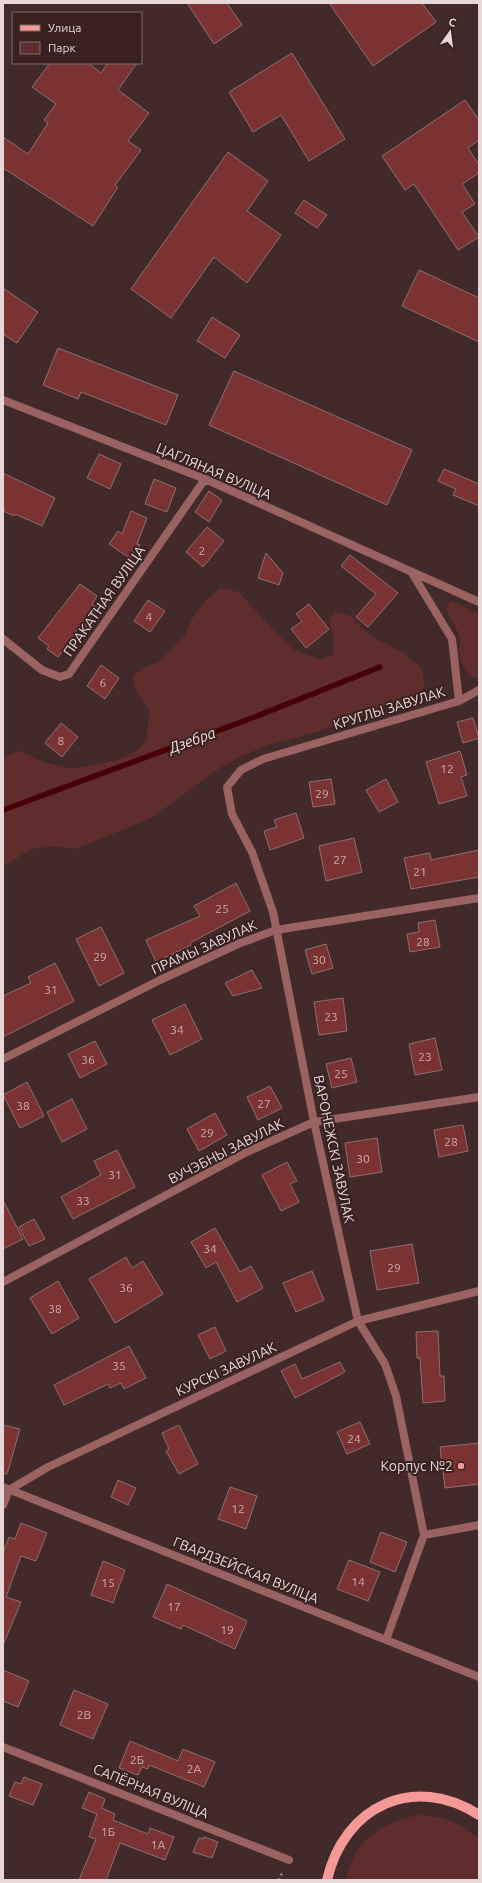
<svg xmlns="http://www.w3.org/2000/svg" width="482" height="1883" viewBox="0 0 482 1883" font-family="Ubuntu,sans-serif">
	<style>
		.green { fill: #5f2d2c }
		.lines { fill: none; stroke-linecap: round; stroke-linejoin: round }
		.stream { stroke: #460008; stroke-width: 5.5 }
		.building { fill: #7a3233; stroke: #8c706e }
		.path { stroke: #968281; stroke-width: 2.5; stroke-dasharray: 2 3; stroke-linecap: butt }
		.street { stroke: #9a6361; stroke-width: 8 }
		.primary { stroke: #f49996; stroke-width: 10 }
		.poi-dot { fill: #f59b98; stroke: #382120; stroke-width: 1.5 }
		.labels { text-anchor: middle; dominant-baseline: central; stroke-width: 4; stroke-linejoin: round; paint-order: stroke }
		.number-label { font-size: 12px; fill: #ccaead }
		.street-label { font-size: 14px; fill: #e7d7d6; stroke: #382120 }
		.poi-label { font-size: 14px; fill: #e7d7d6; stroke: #382120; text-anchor: end }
		.water-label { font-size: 15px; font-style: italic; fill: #f5dddb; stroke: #382120 }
	</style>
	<rect width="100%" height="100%" fill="#422a2a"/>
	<path class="green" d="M220 588 239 592 274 631 295 650 320 659 333 655V637L329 620 335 612 350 615 363 630 380 641 401 651 421 668 425 686 420 693 341 725 266 746 239 757 215 771 153 817 120 831 75 849 55 846 31 849 3 867V757L20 751 44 762 71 769 117 760 134 753 146 741 150 711 135 689 133 676 143 668 159 662 186 634 192 619 205 601Z
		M451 602 459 604 479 614V678C467 677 461 665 459 653 459 648 461 643 460 638 457 626 448 620 447 606Z
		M420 1815C443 1817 463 1823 479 1839V1880H346C352 1842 384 1820 420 1815Z"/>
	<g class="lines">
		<path class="stream" d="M3 810 252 718 380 667"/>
	</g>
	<path class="building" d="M187 3H227L242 25 214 44Z
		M329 3H422L436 22 373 66Z
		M292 53 345 139 309 161 281 115 253 132 229 92Z
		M50 63H88L101 73 108 63H137L118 90 149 113 128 141 141 150 115 185 118 187 93 226 3 168V137L28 154 48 123 44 120 56 104 32 87Z
		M465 100 479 120V140L468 148 479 165V173L462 184 475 204 462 212 479 237 458 250 414 184 405 190 382 156Z
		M228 152 268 181 247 211 281 235 247 283 214 257 171 318 131 289Z
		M304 200 327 215 317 228 295 213Z
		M419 270 479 298V342L402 306Z
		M3 288 38 312 17 343 3 334Z
		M212 317 240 335 225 358 197 341Z
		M58 348 178 395 166 425 81 392 78 399 43 385Z
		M234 371 412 450 387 505 209 425Z
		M99 454 121 464 110 489 87 478Z
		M444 469 479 484V506L453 495 456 489 438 481Z
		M3 473 55 498 42 526 15 514 14 516 3 511Z
		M154 479 176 488 167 512 145 504Z
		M209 491 222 500 209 522 195 512Z
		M131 511 147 518 137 544 140 545 131 559 109 544 118 531 122 534Z
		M207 527 224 541 203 567 186 552Z
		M266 553 283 573 279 585 258 578Z
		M350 555 398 593 368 627 356 617 376 594 341 566Z
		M80 584 97 596 92 604 99 609 85 628 81 625 58 657 47 649 49 646 38 638Z
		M148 600 165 611 150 632 134 621Z
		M309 604 329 629 306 648 291 629 302 621 296 614Z
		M101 665 119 678 105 699 87 686Z
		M473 718 479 738 463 743 457 722Z
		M61 723 78 737 62 757 45 743Z
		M460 751 467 775 461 777 467 796 439 804 426 762Z
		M331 779 335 804 313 807 309 782Z
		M386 779 398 802 379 812 366 790Z
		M296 813 304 838 270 850 264 831 277 827 274 820Z
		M354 838 362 872 326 881 319 846Z
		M479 850V877L411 889 404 858 430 853 431 860Z
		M236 883 250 911 190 943 191 945 156 962 146 940 200 916 194 906Z
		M435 920 440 947 410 952 407 934 419 932 418 923Z
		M101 927 124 973 99 986 76 939Z
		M326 944 333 968 312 974 305 950Z
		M55 963 74 1001 3 1037V996L31 983 28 977Z
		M252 970 262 988 233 996 225 983Z
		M343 998 347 1031 319 1035 314 1002Z
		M185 1004 202 1039 170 1055 152 1020Z
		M435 1038 442 1070 415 1075 409 1044Z
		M95 1041 107 1064 80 1078 68 1054Z
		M351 1058 357 1082 332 1088 326 1064Z
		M27 1082 44 1116 20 1128 3 1095Z
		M270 1086 282 1108 258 1120 247 1097Z
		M72 1099 87 1129 62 1142 47 1112Z
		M215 1113 227 1135 199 1151 187 1129Z
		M463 1125 468 1151 439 1157 434 1130Z
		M377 1138 382 1172 350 1177 345 1143Z
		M117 1150 135 1187 73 1219 61 1197 101 1175 94 1161Z
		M287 1162 297 1181 290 1184 299 1202 281 1211 262 1175Z
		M3 1200 23 1239 3 1249Z
		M34 1219 45 1239 29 1246 19 1227Z
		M215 1228 240 1272 251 1266 263 1288 237 1302 216 1262 206 1268 191 1242Z
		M412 1244 419 1283 377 1290 370 1251Z
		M126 1257 132 1268 143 1261 163 1294 115 1323 89 1279Z
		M312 1271 324 1300 296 1312 283 1283Z
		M58 1281 79 1318 52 1334 30 1298Z
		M215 1327 226 1351 210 1359 198 1335Z
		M438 1331 440 1376H444L445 1401 423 1403 420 1358H417L416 1332Z
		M129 1346 146 1378 124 1389 121 1383 110 1388 108 1384 64 1405 54 1385Z
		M340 1362 345 1372 295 1398 281 1371 295 1364 302 1379Z
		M360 1422 370 1444 347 1454 337 1432Z
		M3 1425 20 1429 7 1474 3 1473Z
		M179 1425 198 1464 179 1474 166 1451 169 1449 162 1433Z
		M479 1443V1484L445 1488 440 1447Z
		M118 1480 136 1488 128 1505 111 1497Z
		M230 1487 257 1496 246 1529 218 1519Z
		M21 1523 47 1533 36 1561 21 1556 6 1597 21 1602 3 1645V1553L9 1537 15 1539Z
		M381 1532 407 1542 395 1572 370 1562Z
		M349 1560 380 1572 368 1601 337 1589Z
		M103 1561 125 1570 113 1603 91 1595Z
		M167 1584 247 1621 235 1649 183 1625 181 1629 153 1617Z
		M3 1670 29 1681 18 1707 3 1701Z
		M74 1690 108 1704 93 1739 60 1725Z
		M130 1741 178 1761 183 1749 215 1762 204 1787 149 1765 148 1769 142 1767 138 1775 119 1768Z
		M24 1777 42 1784 33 1805 9 1796 15 1782 21 1784Z
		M89 1792 105 1799 102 1808 115 1814 113 1820 148 1834 150 1828 174 1837 165 1860 120 1843 106 1880H79L96 1839 89 1837 97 1814 82 1808Z
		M204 1837 218 1842 212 1858 193 1852 199 1838 204 1839Z"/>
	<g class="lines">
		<path class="path" d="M279 1880 283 1871"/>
		<path class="street" d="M3 400 205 479 479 602
			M412 573 452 639 459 701
			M3 639 42 670 60 677 69 674 205 479
			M3 1059 160 980 238 944 276 930 479 898
			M3 1282 247 1152 314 1122 479 1097
			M3 1487 479 1677
			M3 1505 9 1490 48 1467 358 1321 479 1291
			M424 1535 396 1396 385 1364 358 1321 314 1122 273 912 252 852 232 814 227 787 241 770 263 759 459 701 479 690
			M386 1640 424 1535 479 1525
			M3 1747 289 1860"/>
		<path class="primary" d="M327 1880C344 1806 414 1773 479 1815"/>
	</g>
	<circle class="poi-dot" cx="461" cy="1466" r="4"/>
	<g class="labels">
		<g class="number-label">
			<text x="202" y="550">2</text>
			<text x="149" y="616">4</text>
			<text x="103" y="682">6</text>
			<text x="61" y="740">8</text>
			<text x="447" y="768">12</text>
			<text x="322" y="793">29</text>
			<text x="340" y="859">27</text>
			<text x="420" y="871">21</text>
			<text x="222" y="908">25</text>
			<text x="423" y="941">28</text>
			<text x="100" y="956">29</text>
			<text x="319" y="959">30</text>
			<text x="51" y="989">31</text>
			<text x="331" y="1016">23</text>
			<text x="177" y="1029">34</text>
			<text x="425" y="1056">23</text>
			<text x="88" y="1059">36</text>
			<text x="341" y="1073">25</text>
			<text x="264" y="1103">27</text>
			<text x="23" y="1105">38</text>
			<text x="207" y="1132">29</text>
			<text x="451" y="1141">28</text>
			<text x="363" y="1158">30</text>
			<text x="115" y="1174">31</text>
			<text x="83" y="1200">33</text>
			<text x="210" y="1248">34</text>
			<text x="394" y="1267">29</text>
			<text x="126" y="1287">36</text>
			<text x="55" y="1308">38</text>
			<text x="119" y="1365">35</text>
			<text x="354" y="1438">24</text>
			<text x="238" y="1508">12</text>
			<text x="358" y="1581">14</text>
			<text x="108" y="1582">15</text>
			<text x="174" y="1606">17</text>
			<text x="227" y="1629">19</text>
			<text x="84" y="1714">2В</text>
			<text x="137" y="1759">2Б</text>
			<text x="194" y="1768">2А</text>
			<text x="108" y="1831">1Б</text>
			<text x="158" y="1844">1А</text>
		</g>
		<g class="street-label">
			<text transform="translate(214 471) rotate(23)">ЦАГЛЯНАЯ ВУЛІЦА</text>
			<text transform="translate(104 601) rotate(-55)">ПРАКАТНАЯ ВУЛІЦА</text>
			<text transform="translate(389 708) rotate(-17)">КРУГЛЫ ЗАВУЛАК</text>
			<text transform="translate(204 947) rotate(-24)">ПРАМЫ ЗАВУЛАК</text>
			<text transform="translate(334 1149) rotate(78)">ВАРОНЕЖСКІ ЗАВУЛАК</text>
			<text transform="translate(226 1151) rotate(-27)">ВУЧЭБНЫ ЗАВУЛАК</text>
			<text transform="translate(226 1369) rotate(-25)">КУРСКІ ЗАВУЛАК</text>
			<text transform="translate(246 1570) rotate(22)">ГВАРДЗЕЙСКАЯ ВУЛІЦА</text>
			<text transform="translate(151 1791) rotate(22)">САПЁРНАЯ ВУЛІЦА</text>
		</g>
		<g class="poi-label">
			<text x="453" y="1466">Корпус №2</text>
		</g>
		<g class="water-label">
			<text transform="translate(192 740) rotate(-20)">Дзебра</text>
		</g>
	</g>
	<rect width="482" height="1883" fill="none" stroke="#e7d7d6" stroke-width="8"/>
	<rect x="12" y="12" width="130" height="52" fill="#382120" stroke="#7e6a69"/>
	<rect x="20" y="25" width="20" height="6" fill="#f49996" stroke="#7e6a69"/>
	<text x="48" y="32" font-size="12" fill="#e7d7d6">Улица</text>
	<rect x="20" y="42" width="20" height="12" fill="#5f2d2c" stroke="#7e6a69"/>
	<text x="48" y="52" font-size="12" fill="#e7d7d6">Парк</text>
	<g transform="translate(450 32) rotate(14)" stroke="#382120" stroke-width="3" paint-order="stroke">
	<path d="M0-3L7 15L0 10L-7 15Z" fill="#e7d7d6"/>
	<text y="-6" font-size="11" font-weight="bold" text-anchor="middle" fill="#e7d7d6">С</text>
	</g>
</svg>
